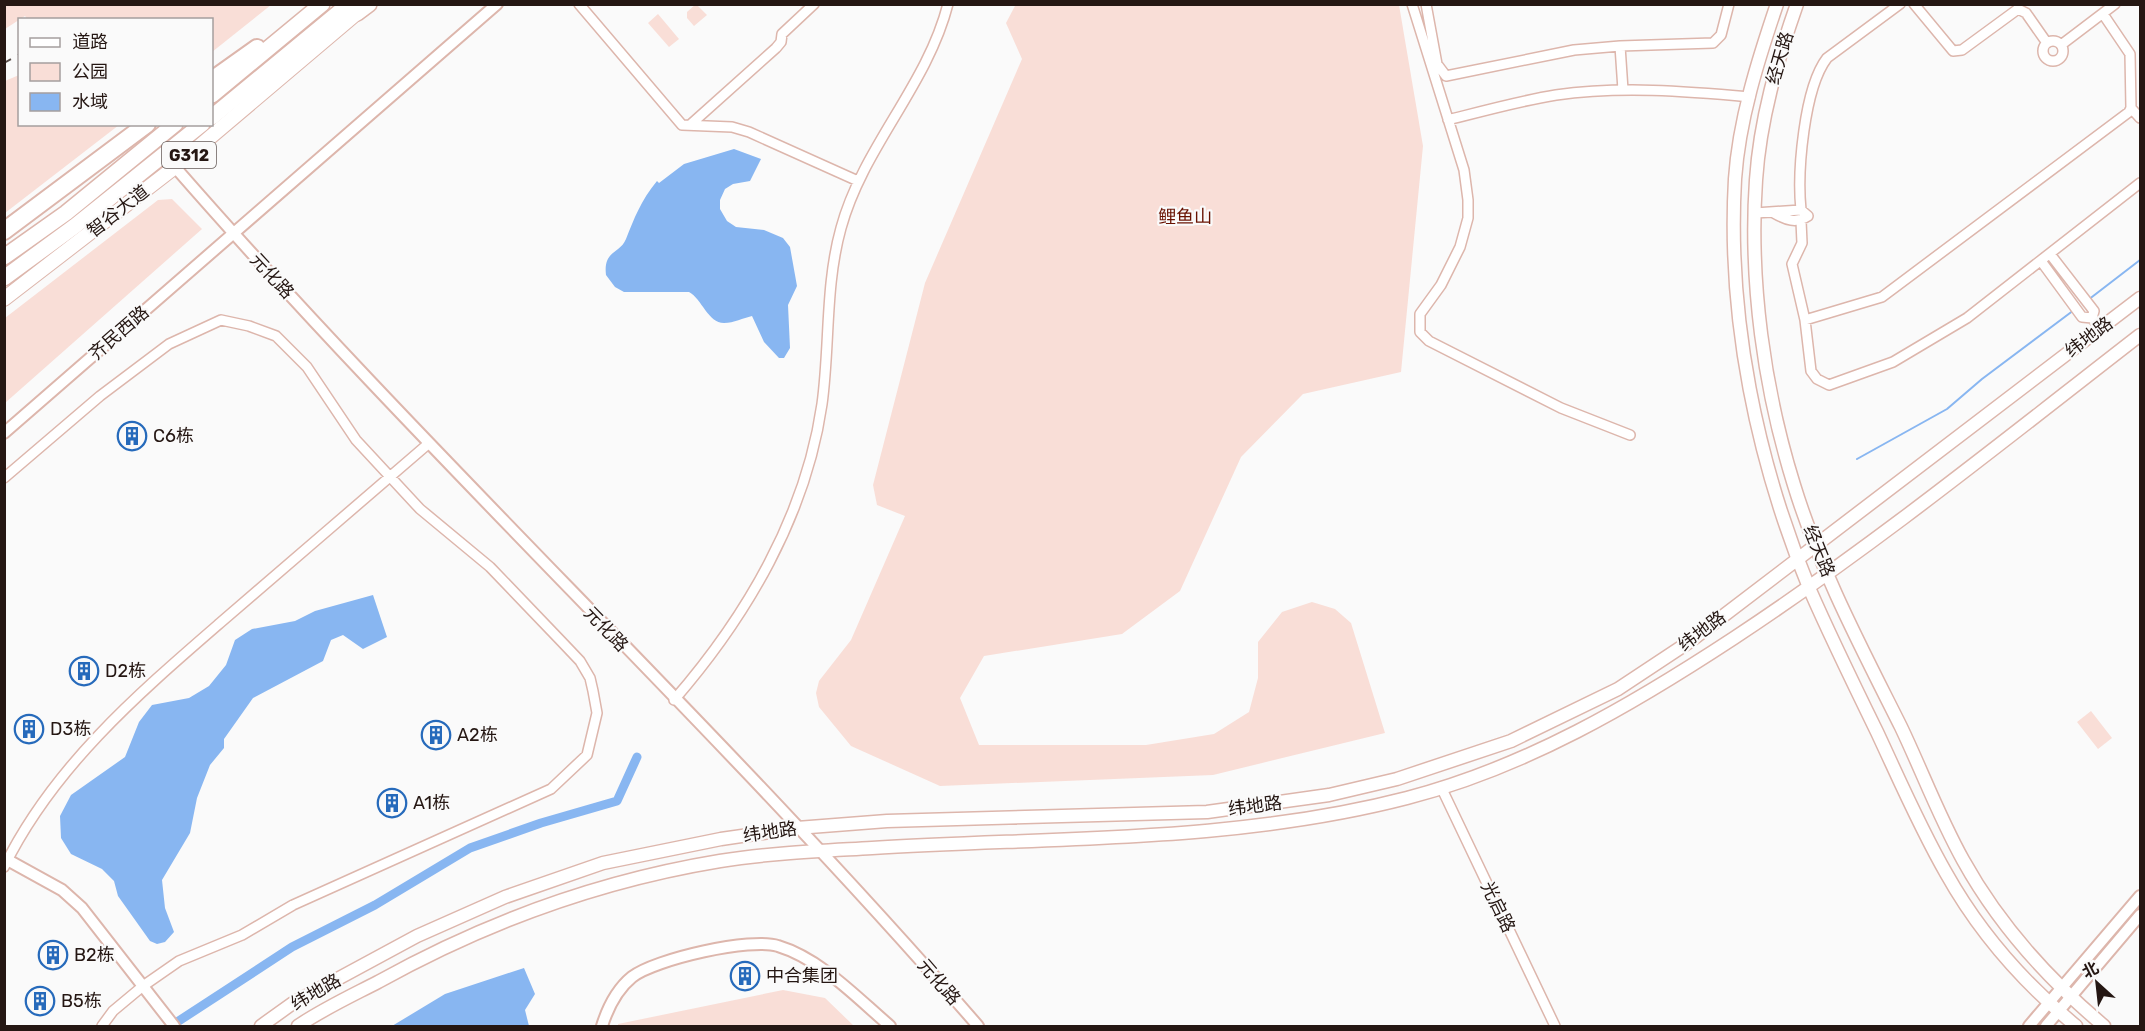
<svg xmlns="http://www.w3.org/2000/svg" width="2145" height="1031" viewBox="0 0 2145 1031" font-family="Rubik,'Noto Sans SC',sans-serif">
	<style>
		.green { fill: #f9ded7 }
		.water { fill: #88b6f1 }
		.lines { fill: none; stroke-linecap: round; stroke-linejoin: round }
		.stream { stroke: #88b6f1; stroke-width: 2 }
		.canal { stroke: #88b6f1; stroke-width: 9 }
		.minor-casing { stroke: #ddb6ac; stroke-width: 12 }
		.tertiary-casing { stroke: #ddb6ac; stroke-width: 14 }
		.secondary-casing { stroke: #ddb6ac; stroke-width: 15 }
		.primary-casing { stroke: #ddb6ac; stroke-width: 16 }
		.trunk-casing { stroke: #ddb6ac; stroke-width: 18 }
		.motorway-casing { stroke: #ddb6ac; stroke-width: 20 }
		.minor { stroke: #fff; stroke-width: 9 }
		.tertiary { stroke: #fff; stroke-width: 10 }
		.secondary { stroke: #fff; stroke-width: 12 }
		.primary { stroke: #fff; stroke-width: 14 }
		.trunk { stroke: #fff; stroke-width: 15 }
		.motorway { stroke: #fff; stroke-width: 16 }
		.rail { stroke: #594e4b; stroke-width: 2; stroke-dasharray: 8 8; stroke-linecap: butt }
		.labels { text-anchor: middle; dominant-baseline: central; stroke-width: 4.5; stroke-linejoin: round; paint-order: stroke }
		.shield { fill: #fafafa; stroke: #655b58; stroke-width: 1.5 }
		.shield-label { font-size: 16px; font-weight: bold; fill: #251713 }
		.street-label { font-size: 18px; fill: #251713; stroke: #fafafa }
		.park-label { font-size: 18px; fill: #681100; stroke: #fafafa }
		.poi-label { font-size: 18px; fill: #251713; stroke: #fafafa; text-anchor: start }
	</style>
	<rect width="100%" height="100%" fill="#fafafa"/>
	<path class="green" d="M5 4H271V5L212 52V20H28L25 16 5 29Z
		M696 4 707 15 694 26 687 18V12Z
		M1016 4 1399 5 1423 146 1401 372 1303 394 1241 457 1180 591 1122 634 984 656 960 698 979 745H1146L1214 734 1249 712 1258 678V642L1282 612 1312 602 1335 609 1351 623 1385 733 1213 775 940 786 851 746 819 707 816 693 819 681 851 640 905 516 877 505 873 485 925 283 1022 59 1006 23Z
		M658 14 679 39 669 47 648 23Z
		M19 75 20 124 119 125 5 213V81Z
		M172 199 202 229 5 403V318L158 200Z
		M2091 711 2112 738 2098 749 2077 722Z
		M783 990 825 998 854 1026H618V1024Z"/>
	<path class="water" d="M734 149 761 159 750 181 733 184 725 189 720 200V209L727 221 736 227 764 230 783 238 790 247 797 286 788 305 790 348 784 358H779L764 342 752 316C743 318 734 323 724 323 708 323 702 299 689 292H624L615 287 606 275C603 250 620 254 626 239 634 219 641 200 657 181L659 183 684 164Z
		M373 595 387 637 363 649 343 635 331 640 323 661 253 698 224 739V748L210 765 197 798 190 833 162 880 165 908 174 932 165 942 157 944 150 941 118 896 114 881 102 869 71 854 61 838 60 816 71 795 125 757 139 722 152 705 189 698 209 686 226 665 235 640 252 629 295 621 315 611Z
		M524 968 535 994 525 1010 529 1026H392L445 994Z"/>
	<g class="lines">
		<path class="stream" d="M2088 300 2140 260
			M1857 459 1947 409 1982 379 2074 310"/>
		<path class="canal" d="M171 1026 292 947 375 905 470 848 541 823 617 801 637 757"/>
		<g class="minor-casing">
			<path id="minor" d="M579 4 682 125 732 127 749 132 858 181
				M1412 4 1464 170 1468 200V218L1460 247 1441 285 1420 314V332L1429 341 1561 408 1630 435
				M1426 4 1437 64 1446 76 1574 50 1620 46
				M1914 4 1953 51 1962 50 2018 9 2026 13 2047 43
				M2043 51a10 10 0 1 1 20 0a10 10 0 1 1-20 0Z
				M2061 45 2115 4
				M1623 90 1620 46 1713 43 1721 35 1729 4
				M2131 108 2140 118
				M1448 120C1483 111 1519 101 1556 95 1620 86 1685 91 1750 97
				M690 125 776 48 781 42 782 34 814 4
				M1801 210C1797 172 1804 88 1827 58L1900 4
				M1755 213 1801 210 1808 216C1796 224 1786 220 1774 213
				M1801 221 1802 243 1792 264 1805 320 1811 371 1817 379 1829 385 1893 362 1967 318 2140 183
				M2050 254 2094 311 2092 318 2100 328
				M2041 261 2082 317 2092 318
				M1805 320 1882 297 2129 112 2131 108 2130 54 2103 14
				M4 478 100 396 169 344 221 320 249 326 276 336 307 367 356 440 420 509 490 567 561 641 580 661 590 678 593 691 597 713 587 755 551 789 293 905 242 935 179 961 143 986 113 1011 102 1026
				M674 700C747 616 806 515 822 404 830 346 825 285 841 228 863 147 927 86 948 4
				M1441 787 1555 1026
				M4 867C53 767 138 694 220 623 289 563 359 504 428 444"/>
		</g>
		<g class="tertiary-casing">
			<path id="tertiary" d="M175 167C433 463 722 730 978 1026
				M4 433 497 4
				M4 858 62 890 82 908 174 1026
				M602 1026C608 1007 616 990 632 977 655 959 752 937 778 946 821 959 857 998 890 1026
				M2029 1026 2140 896
				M2046 1026 2140 915"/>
		</g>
		<g class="secondary-casing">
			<path id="secondary" d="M1777 4C1758 60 1739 120 1735 179 1727 318 1757 462 1810 590 1831 638 1854 685 1877 732 1899 779 1920 828 1946 873 1979 932 2025 984 2076 1026
				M1797 4C1777 61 1760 120 1756 180 1749 281 1764 389 1794 485 1820 570 1862 649 1901 727 1922 771 1939 817 1963 860 1999 925 2048 979 2104 1026
				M261 1026 293 1003 417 936 505 897 603 863 721 839 797 828 887 821 1207 812 1329 795 1397 779 1511 741 1618 689 1689 642 2140 298
				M298 1026C323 1009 351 996 378 982 486 922 598 881 720 861 770 853 822 851 872 848 1050 837 1233 843 1407 798 1526 767 1632 705 1734 638 1875 545 2007 438 2140 335"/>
		</g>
		<g class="primary-casing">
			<path id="primary" d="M4 299 175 167 364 7"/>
		</g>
		<g class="trunk-casing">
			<path id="trunk" d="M357 13 369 4
				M212 95 322 4
				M212 117 349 4
				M4 257 66 213 175 124
				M4 278 75 226 202 124"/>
		</g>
		<g class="motorway-casing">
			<path id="motorway" d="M212 80 257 48
				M4 231 147 124"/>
		</g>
		<use href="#minor" class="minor"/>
		<use href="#tertiary" class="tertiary"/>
		<use href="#secondary" class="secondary"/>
		<use href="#primary" class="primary"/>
		<use href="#trunk" class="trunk"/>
		<use href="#motorway" class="motorway"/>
		<path class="rail" d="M4 63 20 54"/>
	</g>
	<defs>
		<g id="building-ring" transform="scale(1.5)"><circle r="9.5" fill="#fafafa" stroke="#266abb" stroke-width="1.5"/><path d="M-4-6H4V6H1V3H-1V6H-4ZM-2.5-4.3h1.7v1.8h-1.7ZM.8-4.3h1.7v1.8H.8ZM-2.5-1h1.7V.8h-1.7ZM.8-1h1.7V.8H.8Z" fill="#266abb"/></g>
	</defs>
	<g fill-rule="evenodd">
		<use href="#building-ring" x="132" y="436"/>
		<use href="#building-ring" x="84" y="671"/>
		<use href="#building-ring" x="29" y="729"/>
		<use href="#building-ring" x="436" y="735"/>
		<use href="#building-ring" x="392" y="803"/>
		<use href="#building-ring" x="53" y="955"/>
		<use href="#building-ring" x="745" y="976"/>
		<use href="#building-ring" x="40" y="1001"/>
	</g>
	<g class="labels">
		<rect class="shield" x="162" y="142" width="54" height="26" rx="4.5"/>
		<g class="shield-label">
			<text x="189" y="155">G312</text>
		</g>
		<g class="street-label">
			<text transform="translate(1780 58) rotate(-74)">经天路</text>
			<text transform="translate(118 211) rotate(-38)">智谷大道</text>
			<text transform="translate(272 276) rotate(47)">元化路</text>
			<text transform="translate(119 333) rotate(-41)">齐民西路</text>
			<text transform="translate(2089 337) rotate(-37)">纬地路</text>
			<text transform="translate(1819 551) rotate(68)">经天路</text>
			<text transform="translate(606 629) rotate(46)">元化路</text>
			<text transform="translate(1702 631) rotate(-37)">纬地路</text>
			<text transform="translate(1255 806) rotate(-7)">纬地路</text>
			<text transform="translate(770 832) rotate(-8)">纬地路</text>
			<text transform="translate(1498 907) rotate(64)">光启路</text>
			<text transform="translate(939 982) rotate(49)">元化路</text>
			<text transform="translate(316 992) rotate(-30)">纬地路</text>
		</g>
		<g class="park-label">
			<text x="1185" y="217">鲤鱼山</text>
		</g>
		<g class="poi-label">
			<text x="153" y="436">C6栋</text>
			<text x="105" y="671">D2栋</text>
			<text x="50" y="729">D3栋</text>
			<text x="457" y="735">A2栋</text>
			<text x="413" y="803">A1栋</text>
			<text x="74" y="955">B2栋</text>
			<text x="766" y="976">中合集团</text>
			<text x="61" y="1001">B5栋</text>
		</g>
	</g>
	<rect width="2145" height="1031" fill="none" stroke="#251713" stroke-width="12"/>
	<rect x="18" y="18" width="195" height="108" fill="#fafafa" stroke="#a59f9e" stroke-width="1.5"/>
	<rect x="30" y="38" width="30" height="9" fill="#ffffff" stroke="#a59f9e" stroke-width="1.5"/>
	<text x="72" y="48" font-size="18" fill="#251713">道路</text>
	<rect x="30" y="63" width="30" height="18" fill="#f9ded7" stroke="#a59f9e" stroke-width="1.5"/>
	<text x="72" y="78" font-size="18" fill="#251713">公园</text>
	<rect x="30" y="93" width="30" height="18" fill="#88b6f1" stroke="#a59f9e" stroke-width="1.5"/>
	<text x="72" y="108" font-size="18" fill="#251713">水域</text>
	<g transform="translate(2097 983) rotate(333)" stroke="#fafafa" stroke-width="4.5" paint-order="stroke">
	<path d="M0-4.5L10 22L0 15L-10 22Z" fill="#251713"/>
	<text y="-9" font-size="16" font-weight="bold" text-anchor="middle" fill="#251713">北</text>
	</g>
</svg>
